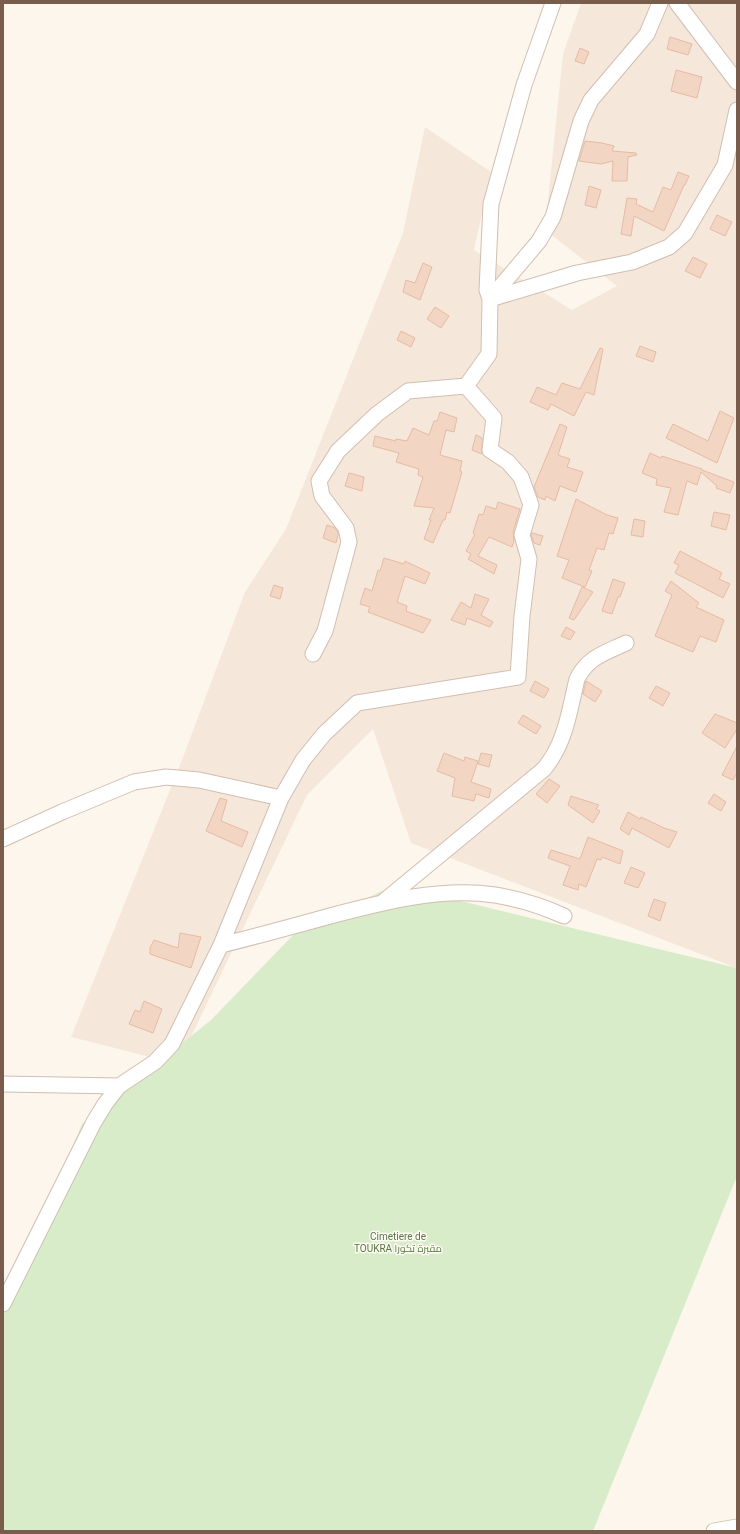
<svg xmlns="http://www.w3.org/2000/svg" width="740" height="1534" viewBox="0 0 740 1534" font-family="Roboto,Cairo,sans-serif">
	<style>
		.residential { fill: #f5e8da }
		.green { fill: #d8ecc9 }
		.building { fill: #f3d5c3; stroke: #e6bba3 }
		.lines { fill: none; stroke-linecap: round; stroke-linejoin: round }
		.minor-casing { stroke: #d1beb0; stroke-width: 17 }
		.minor { stroke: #fff; stroke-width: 15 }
		.labels { text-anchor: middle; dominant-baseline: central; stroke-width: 3; stroke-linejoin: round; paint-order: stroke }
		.park-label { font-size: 10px; fill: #537a41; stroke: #fffaf3 }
	</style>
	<rect width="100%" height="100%" fill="#fdf6ec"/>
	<path class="residential" d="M581 3H737V968L411 843 373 729 307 795 178 1064 71 1037 182 760 245 592 286 529 403 233 425 127 491 172 474 250 572 310 617 286 545 230 563 54Z"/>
	<path class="green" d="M395 885 737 968V1176L593 1531H3V1313L82 1124 211 1020 297 931Z"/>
	<path class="building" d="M670 37 692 44 688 55 667 49Z
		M580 48 589 52 584 64 575 61Z
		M676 70 702 77 697 98 671 91Z
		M585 141 602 143 614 146 612 151 636 153 637 155 628 157 627 181H612L613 161 601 164 579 161Z
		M678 172 689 176 685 185H684L664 231 634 216 631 236 621 234 627 198 637 199 636 204 653 212 663 187 671 190Z
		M589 186 601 190 596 208 585 205Z
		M717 215 732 222 725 236 710 229Z
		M693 257 707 264 700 278 685 271Z
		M423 263 432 267 420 300 403 292 406 280 415 283Z
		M435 307 449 316 441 328 427 319Z
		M401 331 415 338 411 347 397 340Z
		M640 346 656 352 653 362 636 356Z
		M600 348 603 349 594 395 586 392 574 416 551 404 548 410 530 402 537 387 556 395 562 383 580 389Z
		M720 411 734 418 717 463 666 438 673 424 708 441Z
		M440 412 457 418 454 432 446 430 440 455 462 461 460 471 462 472 450 513 447 512 445 520H443L433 543 424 539 431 520H429L434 508 414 506 423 477 418 475 419 469 396 462 399 453 373 446 375 436 396 441V439L407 441 413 428 429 435 434 421H437Z
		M560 424 567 427 558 455 570 459 567 467 583 472 576 492 560 486 555 501 546 496 545 500 538 497 534 487Z
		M476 435 482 438V454L472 450Z
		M650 453 661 458 662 456 702 469V470L734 482 730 493 716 488 717 486 701 472 697 485 687 481 678 515 664 512 671 488 656 485 657 479 642 473Z
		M349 473 364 477 362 491 345 486Z
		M576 499 607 515 618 518 613 534 609 533 604 550 597 548 589 570 592 571 585 587 562 578 569 560 557 556Z
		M498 502 520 509 513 532 514 541 512 547 489 537 478 556 497 565 494 574 468 559 471 554 466 551 475 534 473 533 479 514 483 515 486 506 496 509Z
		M714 512 730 515 726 530 711 526Z
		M634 519 645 521 643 537 631 535Z
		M327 525 335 528 338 532V535L336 543 323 538Z
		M532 533 543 536 540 545 534 543 531 535Z
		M680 551 722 573 719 579 730 584 723 598 675 573 679 565 674 563Z
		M384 558 404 564 405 561 430 573 425 584 405 576 397 602 407 606 406 611 411 613 431 620 423 633 368 612 370 607 360 604 365 588 372 591 378 570 380 571Z
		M613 579 625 583 620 597H618L612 614 602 611Z
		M671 581 699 603 696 607 724 620 716 642 700 636 693 652 655 636 672 595 665 591Z
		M274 585 283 588 280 599 270 596Z
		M582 587 593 592 574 620 569 618Z
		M475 594 489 599 481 615 493 622 490 627 467 618 465 625 451 620 461 602 471 608Z
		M566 627 575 632 570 640 561 636Z
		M535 681 549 689 544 698 530 691Z
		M586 681 602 691 595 702 583 694Z
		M656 686 670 693 663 706 649 698Z
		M715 714 737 723V729L725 748 702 733Z
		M523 715 541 726 536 734 518 723Z
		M737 746V773L733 780 722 775Z
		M444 753 464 761 465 757 478 761 471 782 491 789 489 798 476 794 474 801 452 796 455 778 437 771Z
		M481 753 492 755 489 767 478 764Z
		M549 779 560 786 547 803 536 794Z
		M714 794 726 802 721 811 708 803Z
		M571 796 599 805 596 809 600 811 593 823 568 805Z
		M220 798 227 800 221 821 248 832 242 847 206 831Z
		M628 812 640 819 641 817 664 828 677 832 669 848 632 828 629 835 620 829Z
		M588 837 623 851 620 864 602 857 601 860 597 859 586 887 579 884 578 890 563 885 570 866 548 858 551 850 580 859Z
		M631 867 645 873 638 888 624 883Z
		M654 899 666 903 660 921 648 916Z
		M180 933 201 937 191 968 150 954V948L154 940 178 948Z
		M144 1001 162 1009 153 1033 129 1024 135 1010 140 1012Z"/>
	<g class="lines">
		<g class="minor-casing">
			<path id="minor" d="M553 3 524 85 491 204 487 290 490 299 577 273 632 262 669 247 685 233 725 165 737 110
				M677 3 737 82
				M466 386 489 354 490 299 539 241 553 217 581 121 591 100 647 34 660 3
				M3 839 62 812 134 782 166 777 199 780 281 798
				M383 902 544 769C566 742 569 712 577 679 588 657 605 653 626 643
				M221 945C258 936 294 926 330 916 383 902 440 887 495 895 519 899 542 906 564 916
				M3 1084 119 1086
				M3 1304 94 1122 105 1104 119 1086 155 1062 172 1044 221 945 281 798 303 760 324 734 357 703 518 677 522 616 529 559 522 535 531 505 521 477 508 462 490 450 494 418 466 386 408 391 377 414 338 451 319 481 322 496 346 528 349 542 325 631 313 654
				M714 1531 737 1527"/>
		</g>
		<use href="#minor" class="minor"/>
	</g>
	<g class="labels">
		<g class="park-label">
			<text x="398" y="1236">Cimetiere de<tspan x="398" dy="12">TOUKRA مقبرة تكورا</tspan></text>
		</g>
	</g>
	<rect width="740" height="1534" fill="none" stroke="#7a5c4d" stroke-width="8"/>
</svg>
